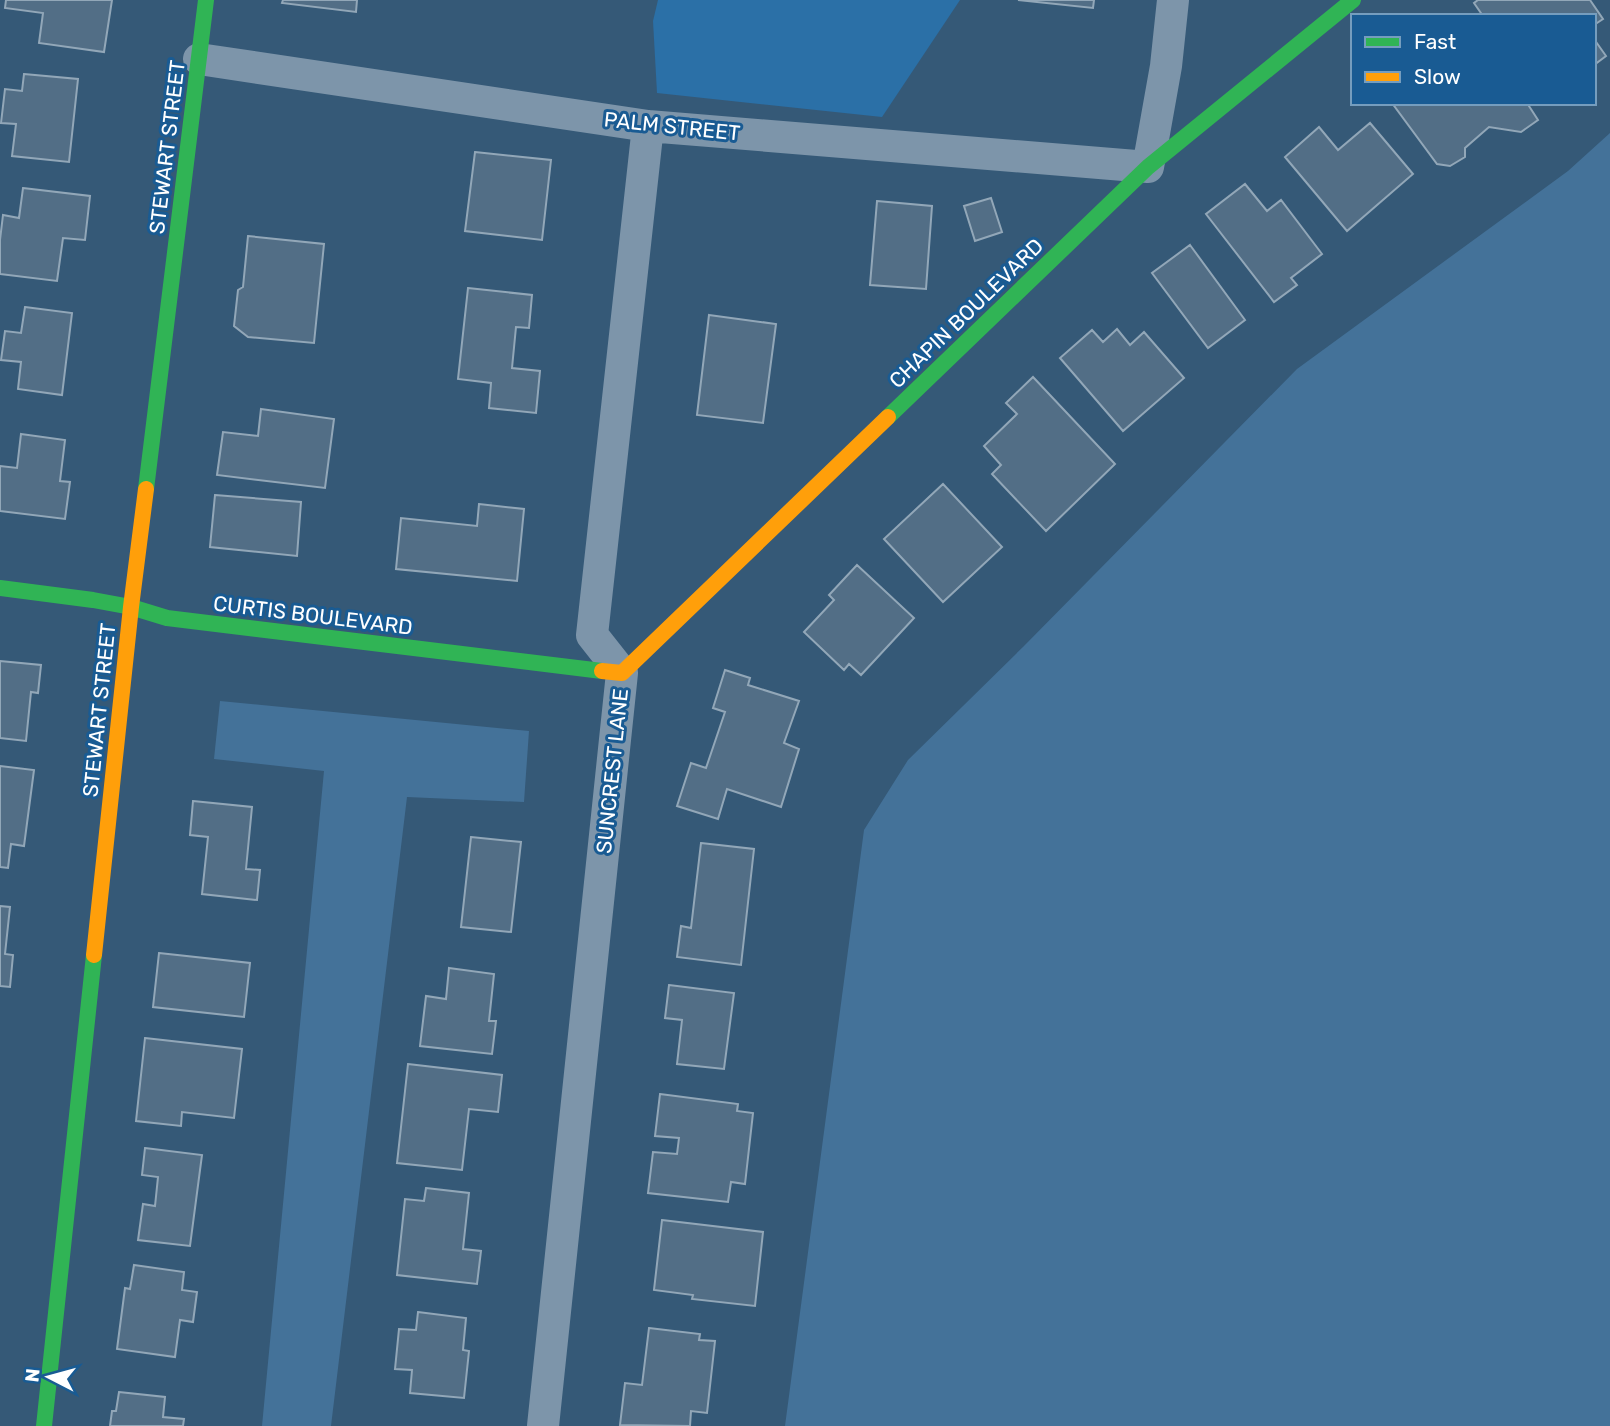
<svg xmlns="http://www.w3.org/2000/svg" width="1610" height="1426" viewBox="0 0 1610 1426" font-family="Rubik,sans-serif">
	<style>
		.green { fill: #2b70a7 }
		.water { fill: #447299 }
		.building { fill: #526e86; stroke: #92a7b8; stroke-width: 2 }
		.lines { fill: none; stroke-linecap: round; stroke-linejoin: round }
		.street { stroke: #7d95aa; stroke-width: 32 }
		.fast { stroke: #30b455; stroke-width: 16 }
		.slow { stroke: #ff9f0a; stroke-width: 16 }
		.labels { text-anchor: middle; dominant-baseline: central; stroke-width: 6; stroke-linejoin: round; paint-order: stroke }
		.street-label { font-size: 21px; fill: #fff; stroke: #195b93 }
	</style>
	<rect width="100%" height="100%" fill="#355977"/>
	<path class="green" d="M658 0H960L882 117 657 93 653 21Z"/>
	<path class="water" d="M1610 133V1426H785L864 830 908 760 1024 646 1297 369 1568 171Z
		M220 701 529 731 524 802 407 797 331 1426H262L324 771 214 759Z"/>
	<path class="building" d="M6 0H112L104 52 39 43 43 13 5 8Z
		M283 0H357L356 12 282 3Z
		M1018 0H1094L1093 8Z
		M1478 0H1590L1603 19 1594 25V16H1483L1474 3Z
		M1594 39 1606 56 1594 65Z
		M24 74 78 79 69 162 12 156 16 124 1 123 5 89 22 91Z
		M1392 103H1527L1538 120 1521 132 1489 127 1465 148V157L1450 166 1437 164Z
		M1370 123 1413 174 1347 231 1285 157 1319 127 1338 150Z
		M475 152 551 160 542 240 465 231Z
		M1245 184 1267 211 1281 200 1322 254 1291 278 1297 285 1274 302 1206 214Z
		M23 188 90 196 85 240 63 238 57 281 0 274V240L3 215 19 218Z
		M991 198 1002 232 975 241 964 206Z
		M877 201 932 206 926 289 870 285Z
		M248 236 324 244 314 343 248 337 234 326 238 290 243 287Z
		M1190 245 1245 320 1208 348 1152 273Z
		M468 288 532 295 529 328 516 327 512 368 540 371 536 413 489 408 491 383 458 379Z
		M25 307 72 313 62 395 18 389 21 362 1 360 5 331 21 333Z
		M709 315 776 324 763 423 697 415Z
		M1117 329 1130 345 1144 332 1184 378 1123 431 1060 358 1092 330 1103 342Z
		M1033 377 1115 464 1046 531 992 474 1001 465 984 446 1017 414 1006 403Z
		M261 409 334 419 325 488 217 475 223 432 258 436Z
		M21 434 65 440 60 481 70 482 65 519 0 511V466L17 468Z
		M943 484 1002 547 943 602 884 539Z
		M215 495 301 502 297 556 210 547Z
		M479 504 524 509 517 581 396 569 401 518 477 526Z
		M857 565 914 618 861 675 849 664 844 670 804 632 834 600 829 595Z
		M0 661 41 665 38 693 31 692 26 741 0 738Z
		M725 670 750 678 748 685 799 701 784 743 799 749 781 807 727 789 718 819 677 806 691 763 706 768 725 712 713 708Z
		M0 766 34 770 24 846 11 844 8 868 0 867Z
		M193 801 252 807 246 869 260 870 257 900 202 894 208 837 190 835Z
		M471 837 521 842 511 932 461 927Z
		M701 843 754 849 741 965 677 957 681 926 691 928Z
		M0 906 10 907 5 954 13 955 10 987 0 986Z
		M159 953 250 963 244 1017 153 1007Z
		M449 968 494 974 489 1021H496L492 1054 420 1046 426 996 446 999Z
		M669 985 734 993 724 1069 677 1064 682 1020 665 1018Z
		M145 1038 242 1049 234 1118 182 1112 181 1126 136 1121Z
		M408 1064 502 1075 498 1112 469 1109 462 1170 397 1163Z
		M660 1094 738 1104 737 1111 753 1113 745 1184 731 1182 728 1202 648 1193 653 1152 677 1154 679 1138 655 1136Z
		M145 1148 202 1155 190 1246 138 1240 143 1204 155 1206 158 1177 142 1175Z
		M426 1188 469 1193 463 1249 481 1251 477 1284 397 1275 405 1199 424 1201Z
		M662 1220 763 1232 755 1306 692 1299 693 1295 654 1290Z
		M134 1265 184 1272 182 1290 197 1292 193 1322 180 1320 175 1357 117 1349 125 1288 130 1289Z
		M418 1312 466 1318 463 1350 469 1351 464 1398 410 1393 412 1370 395 1369 399 1329 416 1330Z
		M649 1328 700 1334 699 1340 715 1341 707 1413 691 1411 690 1426 620 1425 625 1383 642 1385Z
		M119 1392 165 1397 163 1417 184 1419 183 1426H110L112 1411H116Z"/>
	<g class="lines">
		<path class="street" d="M199 59 648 126 1148 167 1166 66 1173 0
			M543 1426 622 673 592 635 648 126"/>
		<path class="fast" d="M888 417 1148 167 1353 0
			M146 489 206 0
			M0 588 93 600 131 607 167 618 602 671
			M44 1426 94 955"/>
		<path class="slow" d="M602 671 622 673 888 417
			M94 955 131 607 146 489"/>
	</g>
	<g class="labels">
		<g class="street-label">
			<text transform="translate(672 126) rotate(6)">PALM STREET</text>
			<text transform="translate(167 147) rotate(-83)">STEWART STREET</text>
			<text transform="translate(966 313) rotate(-44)">CHAPIN BOULEVARD</text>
			<text transform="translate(313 615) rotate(7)">CURTIS BOULEVARD</text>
			<text transform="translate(99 710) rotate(-84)">STEWART STREET</text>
			<text transform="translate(612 771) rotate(-84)">SUNCREST LANE</text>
		</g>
	</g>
	<rect x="1351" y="14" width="245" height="91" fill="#195b93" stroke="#759dbe" stroke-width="2"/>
	<rect x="1365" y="37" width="35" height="10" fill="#30b455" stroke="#759dbe" stroke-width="2"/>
	<text x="1414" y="49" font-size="21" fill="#ffffff">Fast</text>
	<rect x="1365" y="72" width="35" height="10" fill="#ff9f0a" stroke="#759dbe" stroke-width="2"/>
	<text x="1414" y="84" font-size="21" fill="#ffffff">Slow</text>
	<g transform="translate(49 1377) rotate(276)" stroke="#195b93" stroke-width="5" paint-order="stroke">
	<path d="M0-5L12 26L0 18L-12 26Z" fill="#ffffff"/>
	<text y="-10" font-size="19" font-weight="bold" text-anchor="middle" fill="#ffffff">N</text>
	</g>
</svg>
